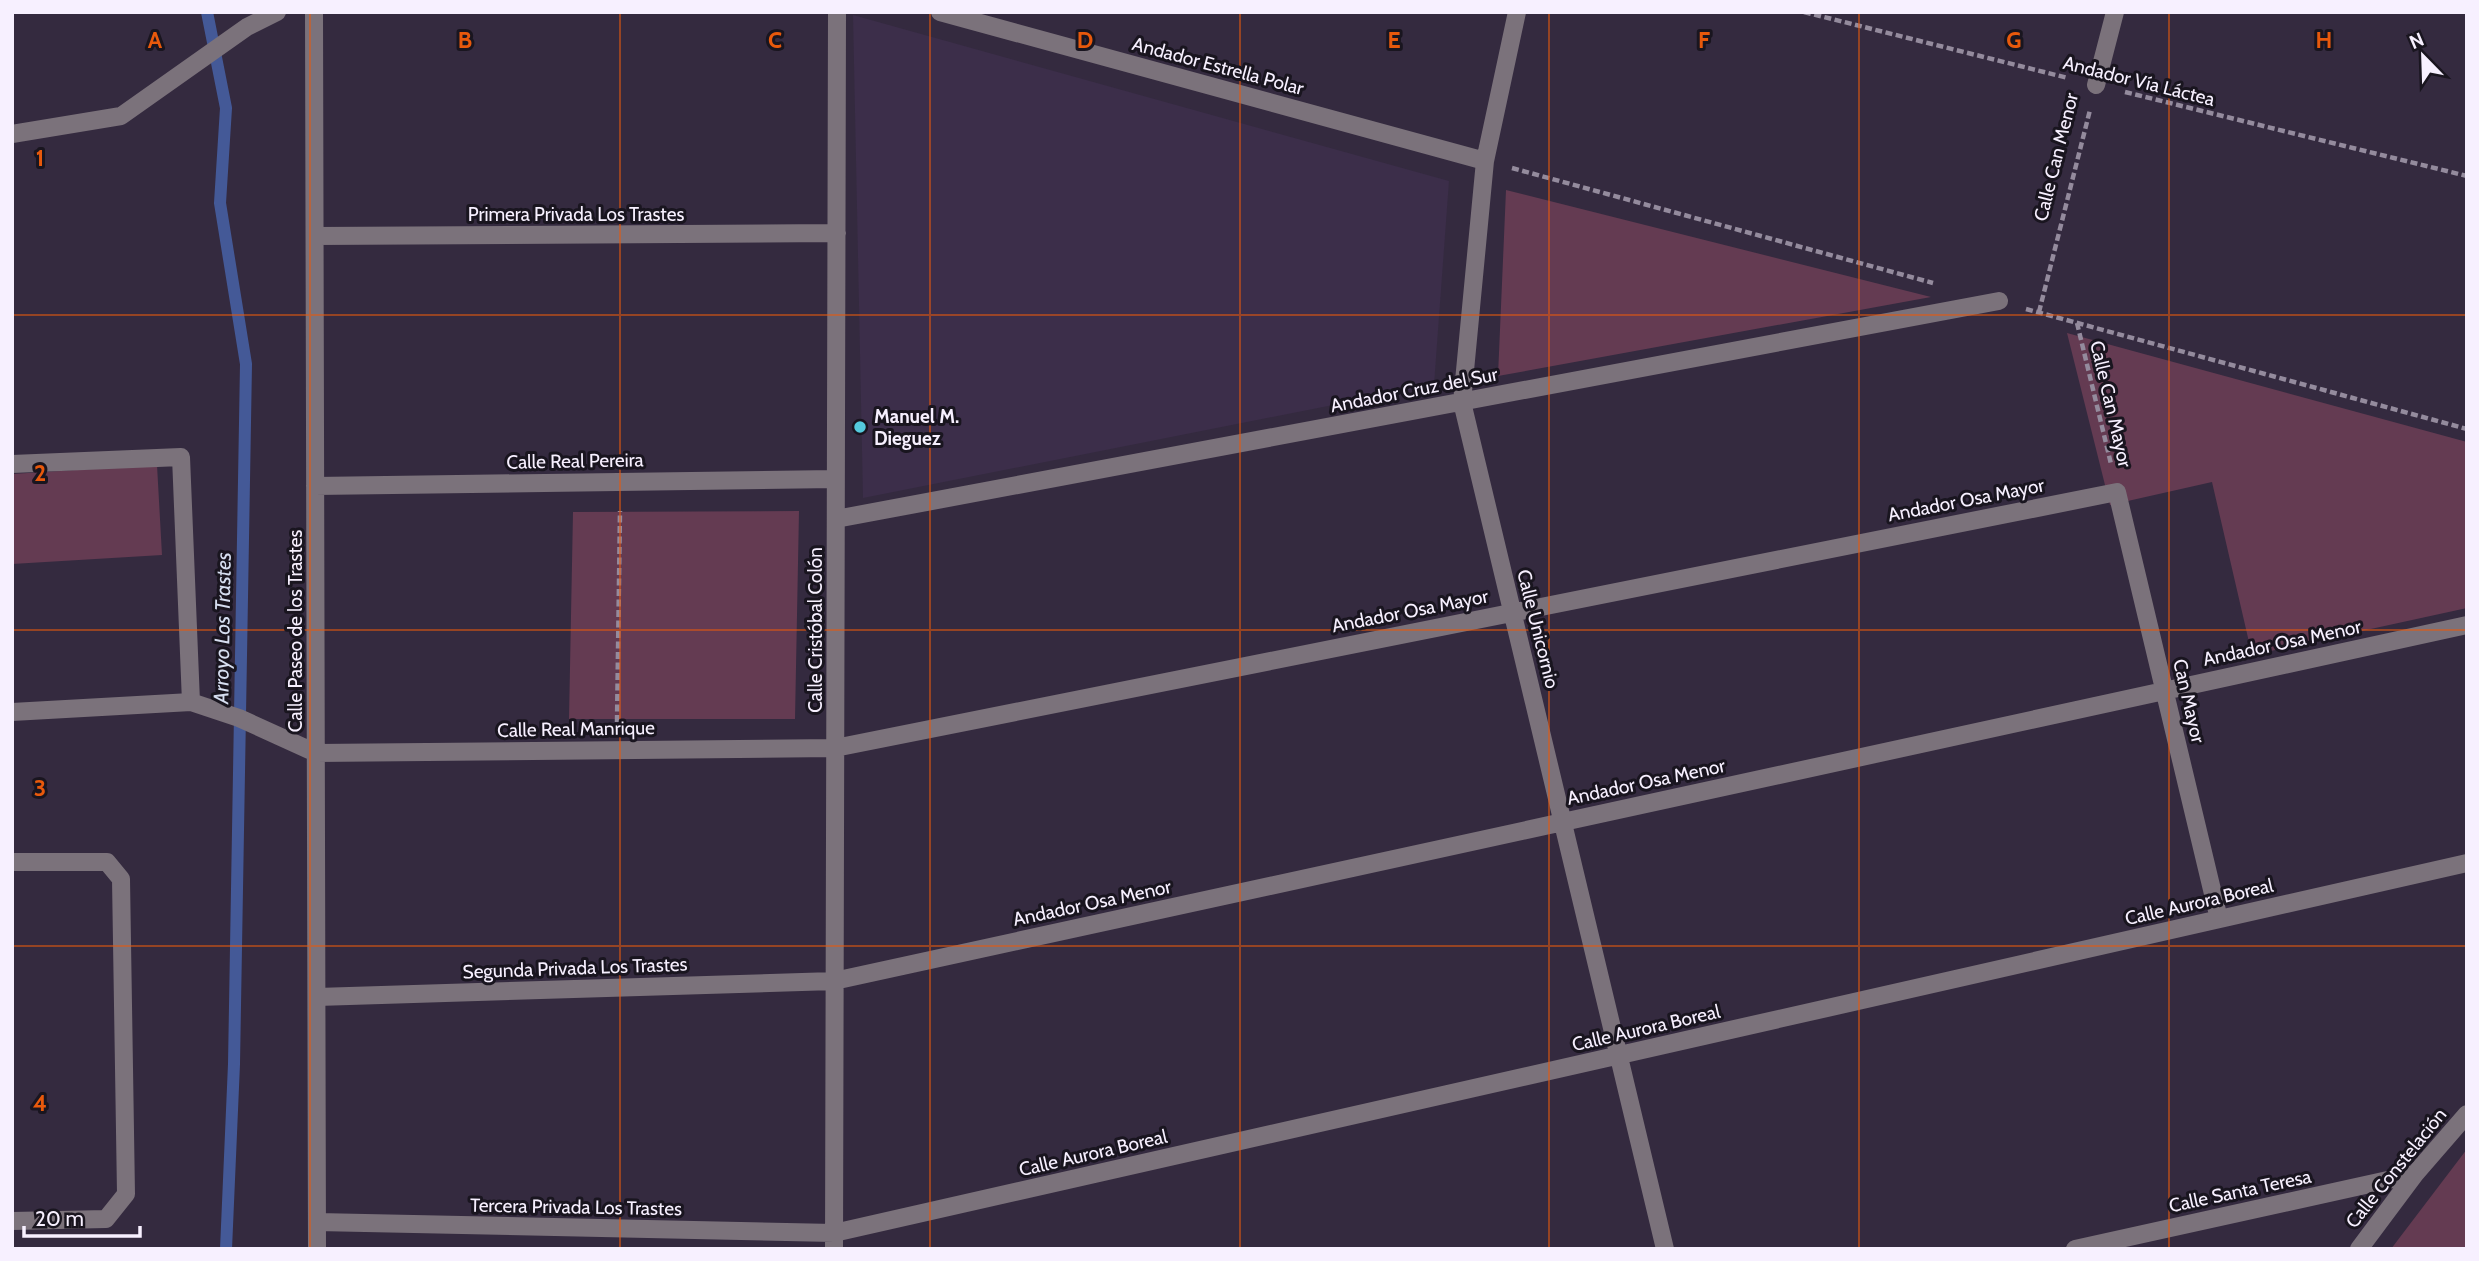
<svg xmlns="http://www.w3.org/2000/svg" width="2479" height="1261" viewBox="0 0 2479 1261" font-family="Cabin,sans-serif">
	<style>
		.built { fill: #3c2e4a }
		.green { fill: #643b52 }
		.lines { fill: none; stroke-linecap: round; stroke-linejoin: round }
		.stream { stroke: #445997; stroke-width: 12 }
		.path { stroke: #948b9d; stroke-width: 4.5; stroke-dasharray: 7 3.5; stroke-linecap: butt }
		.minor { stroke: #7b727b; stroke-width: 18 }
		.grid { fill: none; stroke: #e8590c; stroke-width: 2; stroke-opacity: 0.55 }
		.poi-dot { fill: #54cadd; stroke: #19151f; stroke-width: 2.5 }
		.labels { text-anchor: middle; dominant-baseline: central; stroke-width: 6; stroke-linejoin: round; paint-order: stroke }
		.street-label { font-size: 19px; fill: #f7f0ff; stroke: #19151f }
		.poi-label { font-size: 19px; font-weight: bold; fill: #f7f0ff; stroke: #19151f; text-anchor: start }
		.water-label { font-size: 21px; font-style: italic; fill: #d6def0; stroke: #19151f }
		.grid-label { font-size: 23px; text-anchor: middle; font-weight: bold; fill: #e8590c; stroke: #19151f; stroke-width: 6; stroke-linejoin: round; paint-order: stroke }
	</style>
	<rect width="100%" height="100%" fill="#342a3f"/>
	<path class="built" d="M853 15 1449 181 1434 385 863 498Z"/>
	<path class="green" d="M1506 190 1931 297 1498 376Z
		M2067 333 2467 442V608L2252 655 2212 482 2110 505Z
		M157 465 162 555 12 564V474Z
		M799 511 795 719H569L573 512Z
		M2467 1149V1249H2391Z"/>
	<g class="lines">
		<path class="stream" d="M207 12 226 108 220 203 246 364 234 1064 226 1249"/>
		<path class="path" d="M1804 12 2068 78
			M2125 92 2467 176
			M1512 168 1933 283
			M2026 309 2467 429
			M2039 312 2090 110
			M2077 323 2111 464
			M617 722 620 511"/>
		<path class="minor" d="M314 12 317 1249
			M940 12 1485 161
			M1517 12 1485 161 1462 402 1665 1249
			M2096 85 2115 12
			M12 134 121 116 247 27 277 12
			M315 236 837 233
			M12 464 181 457 191 702
			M315 486 835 479
			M836 519 1999 301
			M12 712 191 702 239 718 316 753 835 748 2117 492 2219 919
			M12 862H107L121 879 126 1194 106 1219 12 1221
			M317 997 834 981 2467 625
			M317 1222 834 1233 2467 863
			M834 1249 837 12
			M2075 1249 2415 1174
			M2359 1249 2415 1174 2467 1114"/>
	</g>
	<path class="grid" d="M310 12V1249M620 12V1249M930 12V1249M1240 12V1249M1549 12V1249M1859 12V1249M2169 12V1249M12 315H2467M12 630H2467M12 946H2467"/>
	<circle class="poi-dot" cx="860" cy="427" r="7"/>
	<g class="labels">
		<g class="street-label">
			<text transform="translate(1218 66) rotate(15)">Andador Estrella Polar</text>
			<text transform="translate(2139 81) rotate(14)">Andador Vía Láctea</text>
			<text transform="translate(2056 157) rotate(-76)">Calle Can Menor</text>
			<text x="576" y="214">Primera Privada Los Trastes</text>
			<text transform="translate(1414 390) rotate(-11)">Andador Cruz del Sur</text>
			<text transform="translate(2111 404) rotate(77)">Calle Can Mayor</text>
			<text transform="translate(575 461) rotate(-1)">Calle Real Pereira</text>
			<text transform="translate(1966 500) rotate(-11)">Andador Osa Mayor</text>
			<text transform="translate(1410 611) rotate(-11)">Andador Osa Mayor</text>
			<text transform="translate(1538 629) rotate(76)">Calle Unicornio</text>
			<text transform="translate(815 630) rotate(-90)">Calle Cristóbal Colón</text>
			<text transform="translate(295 631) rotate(-90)">Calle Paseo de los Trastes</text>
			<text transform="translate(2282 643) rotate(-12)">Andador Osa Menor</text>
			<text transform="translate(2189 701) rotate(77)">Can Mayor</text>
			<text transform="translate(576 729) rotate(-1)">Calle Real Manrique</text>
			<text transform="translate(1646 782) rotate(-12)">Andador Osa Menor</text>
			<text transform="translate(2199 902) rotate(-13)">Calle Aurora Boreal</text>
			<text transform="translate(1092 903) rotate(-12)">Andador Osa Menor</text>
			<text transform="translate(575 968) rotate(-2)">Segunda Privada Los Trastes</text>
			<text transform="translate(1646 1028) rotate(-13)">Calle Aurora Boreal</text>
			<text transform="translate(1093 1153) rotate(-13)">Calle Aurora Boreal</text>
			<text transform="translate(2396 1168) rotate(-51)">Calle Constelación</text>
			<text transform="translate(2240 1191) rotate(-12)">Calle Santa Teresa</text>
			<text transform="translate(576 1207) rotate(1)">Tercera Privada Los Trastes</text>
		</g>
		<g class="poi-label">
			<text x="874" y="416">Manuel M.<tspan x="874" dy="22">Dieguez</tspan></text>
		</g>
		<g class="water-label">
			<text transform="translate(222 628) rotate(-89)">Arroyo Los Trastes</text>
		</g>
	</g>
	<g class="grid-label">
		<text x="155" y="48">A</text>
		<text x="465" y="48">B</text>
		<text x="775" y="48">C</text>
		<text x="1085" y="48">D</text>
		<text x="1394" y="48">E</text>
		<text x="1704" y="48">F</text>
		<text x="2014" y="48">G</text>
		<text x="2324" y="48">H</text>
		<text x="40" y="166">1</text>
		<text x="40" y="481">2</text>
		<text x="40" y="796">3</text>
		<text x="40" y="1111">4</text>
	</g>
	<rect width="2479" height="1261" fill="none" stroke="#f7f0ff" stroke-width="28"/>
	<g transform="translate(2423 56) rotate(337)" stroke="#19151f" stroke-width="5" paint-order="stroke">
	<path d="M0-5L12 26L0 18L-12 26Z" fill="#f7f0ff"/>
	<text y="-10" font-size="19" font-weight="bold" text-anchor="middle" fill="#f7f0ff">N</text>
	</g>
	<path d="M24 1226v10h116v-10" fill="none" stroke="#f7f0ff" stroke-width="3.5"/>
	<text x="35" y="1226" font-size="21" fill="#f7f0ff" stroke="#19151f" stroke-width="5" paint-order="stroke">20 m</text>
</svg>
